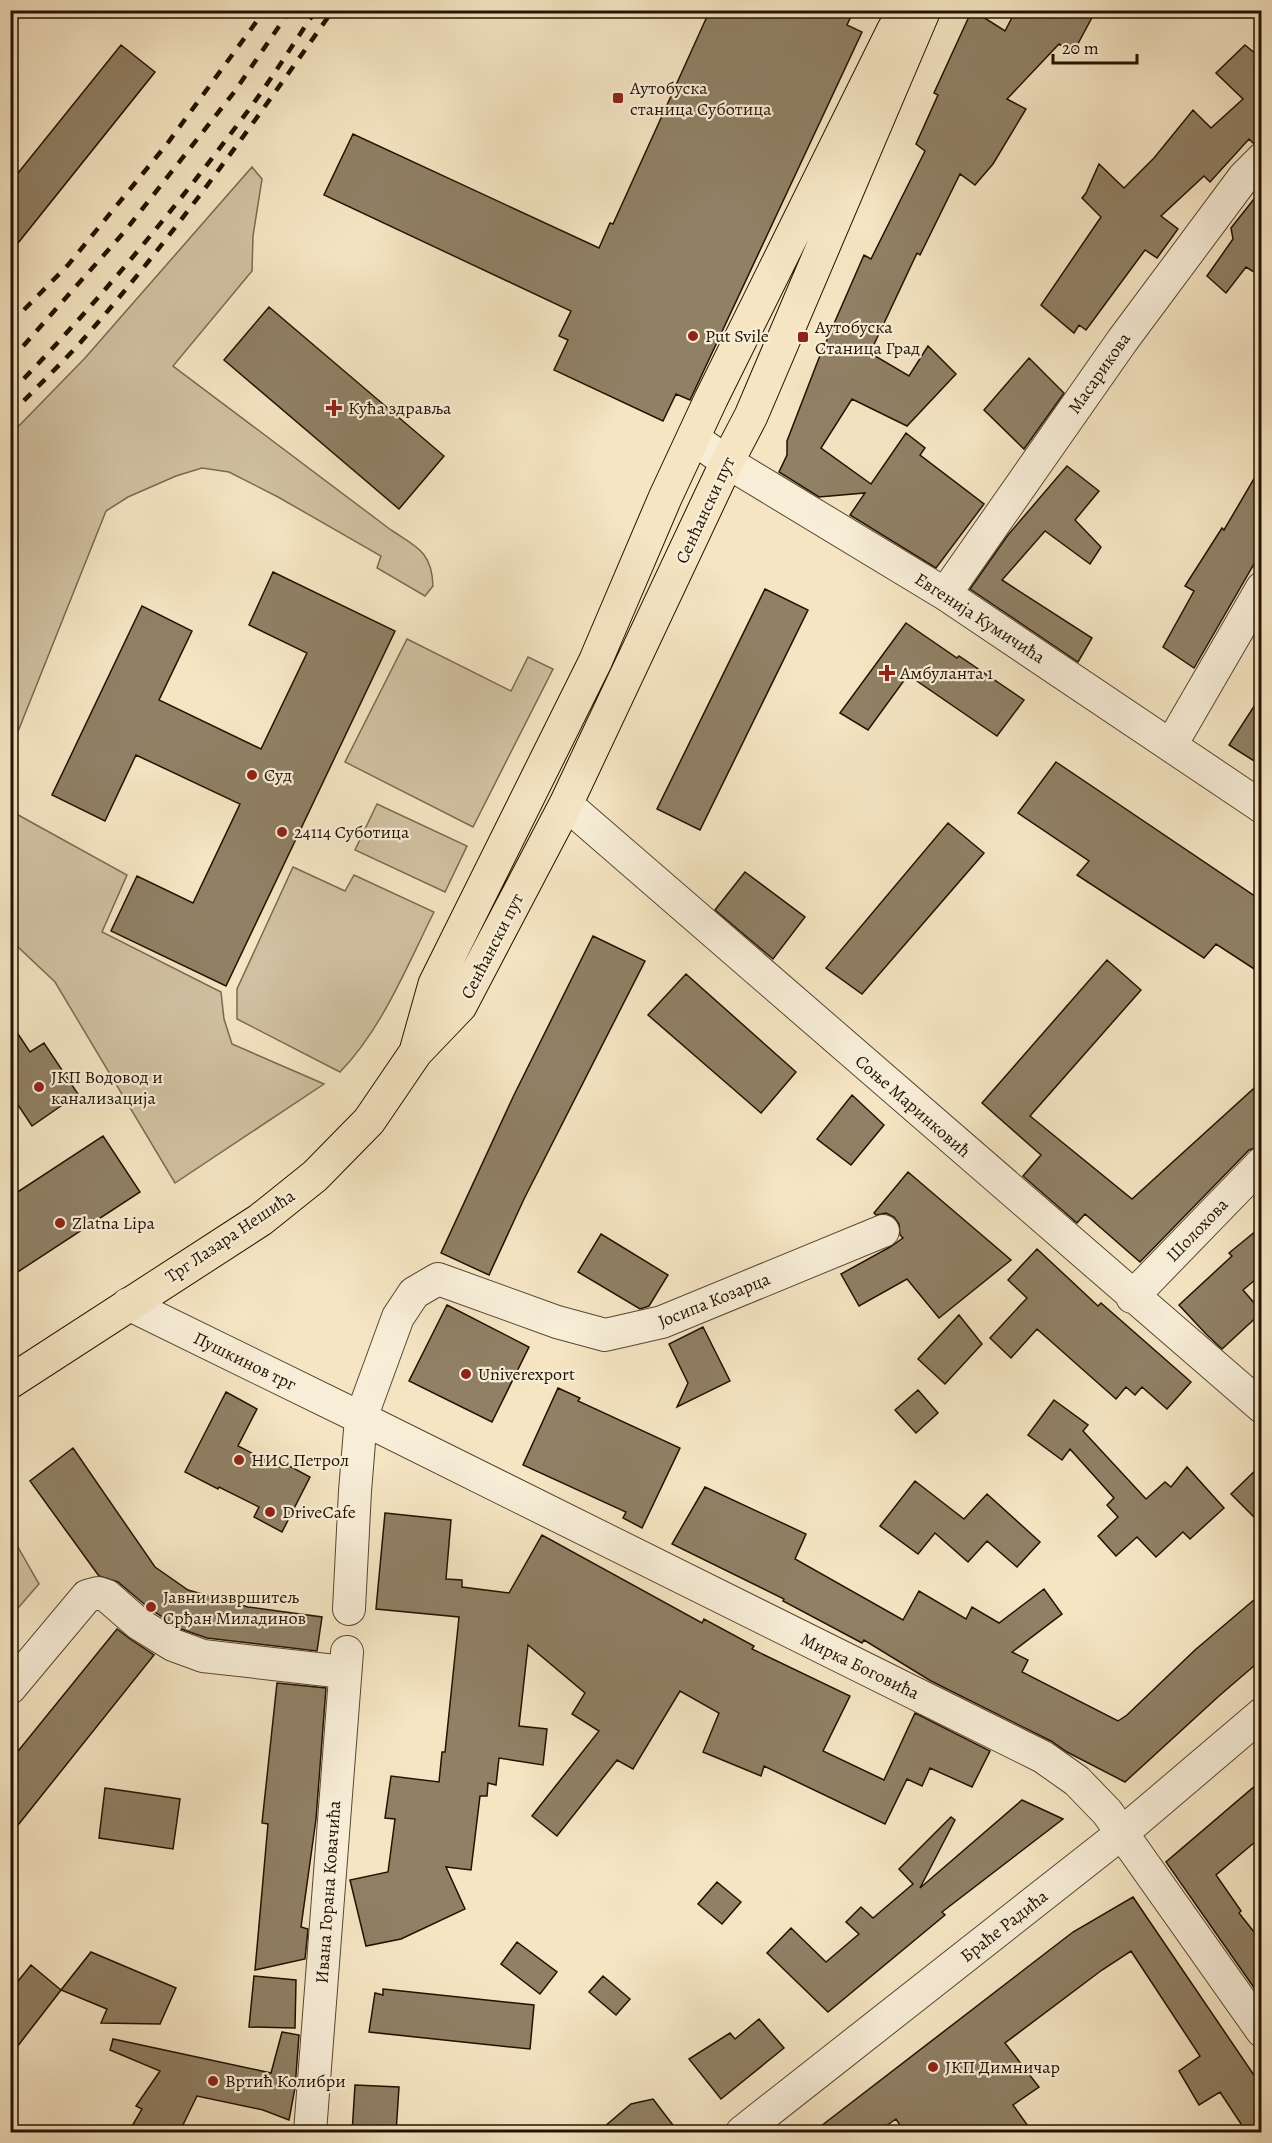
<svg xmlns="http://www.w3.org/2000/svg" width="1272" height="2143" viewBox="0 0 1272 2143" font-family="Alegreya,serif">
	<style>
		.green { fill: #d1c1a2; stroke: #7a6a51; stroke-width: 1.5 }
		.building { fill: #908065; stroke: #231200; stroke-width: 1.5 }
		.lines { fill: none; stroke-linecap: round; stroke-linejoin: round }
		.minor-casing { stroke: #584731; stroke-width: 34 }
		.major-casing { stroke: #231200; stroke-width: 35 }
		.minor { stroke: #f8eed8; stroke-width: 32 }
		.major { stroke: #f5e5c3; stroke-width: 33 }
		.rail { stroke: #231200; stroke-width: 4.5; stroke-dasharray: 10 10; stroke-linecap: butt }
		.poi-dot { fill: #8f2418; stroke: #f8eed8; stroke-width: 2 }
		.labels { text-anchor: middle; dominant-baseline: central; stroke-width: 4.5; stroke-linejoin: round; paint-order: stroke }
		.poi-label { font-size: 18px; fill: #231200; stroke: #f8eed8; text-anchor: start }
		.street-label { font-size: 18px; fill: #231200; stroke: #f8eed8 }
	</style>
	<rect width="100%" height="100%" fill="#f5e5c3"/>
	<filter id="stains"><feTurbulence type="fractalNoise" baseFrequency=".00333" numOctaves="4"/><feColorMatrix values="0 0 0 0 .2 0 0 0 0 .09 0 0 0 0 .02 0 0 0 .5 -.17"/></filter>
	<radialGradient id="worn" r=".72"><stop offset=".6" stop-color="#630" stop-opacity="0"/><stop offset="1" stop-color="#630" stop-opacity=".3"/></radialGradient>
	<path class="green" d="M252 167 262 179 253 236 252 271 173 366 391 530C417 547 432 552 433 586L425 596 377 568 381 556 278 497 229 472 202 468 176 476 128 497 106 511 11 749V434L85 358Z
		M407 639 511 691 528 657 553 669 473 827 345 762Z
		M377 804 467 846 445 892 355 850Z
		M11 811 127 875 102 932 221 992 224 1019 232 1044 324 1084 175 1183 55 982 18 947 11 946Z
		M293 867 345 891 354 875 434 912C407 966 382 1029 340 1072L237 1019V989Z
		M11 1535 39 1584 11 1616H10Z"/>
	<path class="building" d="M710 10H854L847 25 862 32 690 400 676 394 663 421 554 370 568 340 559 336 571 311 324 195 353 134 599 248 610 223 613 224Z
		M972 10 1005 31 1016 10H1096L1073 53 1059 44 1007 99 1026 109 993 164 975 185 960 174 920 255 917 253 870 353 909 376 928 346 956 374 907 426 852 399 821 448 871 484 906 433 925 448 920 455 984 504 936 568 850 515 865 493 819 497 779 472 787 455V441L819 358 864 255 871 259 925 151 916 144 938 95 934 93Z
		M121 45 155 72 10 253V183Z
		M1245 45 1262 59V142L1254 144 1249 139 1210 182 1204 176 1161 216 1178 229 1157 258 1145 250 1086 330 1079 325 1074 333 1041 305 1101 217 1082 198 1086 193 1099 164 1124 188 1154 158 1193 110 1211 128 1243 99 1216 73Z
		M1262 189V277L1246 267 1226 293 1207 276 1233 239 1231 228Z
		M269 307 444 456 399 509 224 360Z
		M1029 358 1064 393 1024 449 984 410Z
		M1262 465V550L1194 668 1163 647 1194 591 1185 586 1222 528 1224 530Z
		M1067 466 1099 491 1075 520 1101 547 1090 564 1045 531 1002 580 1092 638 1078 662 970 589 1008 535Z
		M273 572 395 631 226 986 111 931 137 876 193 903 240 804 136 755 105 821 52 795 142 606 192 631 159 700 261 749 307 653 249 625Z
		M765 589 808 610 700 830 657 809Z
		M906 623 957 658 959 656 1024 700 997 736 908 675 868 730 840 713Z
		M1262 694V766L1229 745Z
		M1056 762 1262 901V974L1216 944 1204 958 1077 875 1089 861 1018 813Z
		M948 823 984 853 862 994 826 968Z
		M745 872 805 917 773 959 715 910Z
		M593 936 645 961 524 1199 489 1275 441 1253 514 1095Z
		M1107 960 1141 990 1030 1116 1132 1199 1262 1081V1146L1249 1150 1140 1262 1085 1214 1077 1223 1023 1176 1041 1155 982 1103Z
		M686 974 796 1072 761 1113 648 1015Z
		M10 1022 30 1052 44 1043 78 1094 32 1126 10 1093Z
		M852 1095 884 1125 851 1165 817 1139Z
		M103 1136 140 1192 10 1277V1197Z
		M908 1172 1011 1260 939 1318 907 1279 859 1306 841 1274 890 1247 903 1238 900 1235 899 1224 894 1217 886 1213 876 1215 874 1213Z
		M1262 1226V1274L1243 1290 1262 1312 1222 1349 1206 1334 1179 1305 1232 1256 1229 1253Z
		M601 1234 668 1275 649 1306 640 1309 578 1272Z
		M1037 1249 1098 1306 1101 1303 1191 1382 1167 1409 1142 1387 1135 1395 1126 1387 1116 1399 1037 1329 1011 1358 990 1338 1027 1298 1008 1280Z
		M447 1305 529 1347 492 1422 409 1381Z
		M959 1315 982 1344 945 1384 918 1359Z
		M703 1327 730 1381 677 1407 688 1383 669 1344Z
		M558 1388 580 1398 578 1401 680 1448 642 1528 623 1518 626 1512 523 1465Z
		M918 1390 938 1413 916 1433 895 1410Z
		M226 1392 257 1409 238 1446 279 1467 282 1462 310 1477 282 1532 254 1517 259 1507 219 1487 218 1489 185 1472Z
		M1054 1400 1088 1425 1083 1431 1146 1499 1165 1482 1171 1487 1187 1467 1224 1508 1190 1539 1183 1532 1156 1557 1137 1537 1116 1556 1098 1536 1118 1517 1107 1505 1114 1498 1070 1449 1062 1460 1028 1435Z
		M73 1448 155 1567 188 1590 248 1607 322 1617 317 1651 207 1638 181 1629 150 1609 118 1582 99 1576 30 1481Z
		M1262 1464V1525L1231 1494Z
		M915 1481 964 1519 987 1494 1040 1542 1017 1567 987 1541 968 1562 935 1533 918 1554 880 1526Z
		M705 1487 806 1534 795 1559 903 1620 919 1591 966 1619 972 1607 999 1623 1044 1589 1062 1614 1012 1652 1028 1660 1022 1672 1118 1721 1127 1715 1195 1650 1262 1593V1659L1219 1696 1125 1782 1067 1752 1051 1741 931 1681 864 1640 862 1643 783 1601 784 1599 672 1544Z
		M385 1513 451 1520 446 1579 462 1580V1587L509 1593 542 1535 702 1623 704 1619 754 1646 752 1649 850 1696 823 1751 884 1780 915 1713 990 1751 972 1787 930 1768 922 1786 907 1779 885 1824 764 1766 761 1776 703 1752 719 1713 680 1691 633 1769 617 1760 557 1836 532 1816 599 1731 572 1714 585 1693 528 1645 519 1726 547 1729 543 1765 499 1758 496 1785 488 1783 487 1796H480L471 1870 446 1867 465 1909 401 1939 366 1946 350 1880 388 1872 395 1819 385 1818 391 1776 439 1782 442 1752H445L459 1617 376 1609Z
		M117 1629 130 1639 154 1655 10 1835V1761Z
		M277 1683 326 1688 316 1819 301 1927 308 1929 305 1959 255 1970 268 1824 262 1823Z
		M1262 1780V1836L1216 1875 1241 1911 1239 1913 1262 1942V1999L1166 1862Z
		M105 1788 180 1799 173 1849 99 1838Z
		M1022 1800 1063 1819 942 1912 945 1915 828 2012 767 1953 791 1928 826 1962 859 1934 846 1922 861 1907 873 1918 913 1884 899 1869 951 1817 955 1820 920 1888Z
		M717 1882 741 1902 722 1924 698 1904Z
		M1133 1897 1262 2087V2133H1247L1220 2092 1199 2105 1179 2071 1200 2056 1131 1951 1102 1970 1005 2043 1039 2087 1013 2105 1033 2133H905L896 2119 876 2133H812L1073 1932Z
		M517 1942 557 1972 540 1994 501 1964Z
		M91 1952 176 1988 160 2024 101 2023 107 2009 61 1990Z
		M31 1965 61 1990 10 2056V1991Z
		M254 1976 296 1980 295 2028 249 2027Z
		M603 1976 630 1999 616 2015 589 1992Z
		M383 1989 534 2005 530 2049 369 2032 375 1993 383 1995Z
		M759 2019 784 2048 721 2099 689 2059 730 2033 735 2039Z
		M282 2032 299 2035 295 2088 289 2120 263 2110 197 2096 179 2133H128L142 2109 136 2106 160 2071 110 2050 113 2039 271 2073Z
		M355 2085 399 2087 396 2133H352Z
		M653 2099 679 2133H597L631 2104Z"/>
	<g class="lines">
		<g class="minor-casing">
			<path id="minor" d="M693 438 727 462 945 594 1262 807
				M945 594 1122 341 1244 177 1262 159
				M1171 745 1262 588
				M566 804 1262 1407
				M1132 1297 1262 1163
				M128 1304 361 1418 1043 1757 1077 1781 1107 1812 1262 2031
				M349 1609 355 1491 361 1418 398 1317 414 1293 438 1279 557 1322 605 1335 662 1322 883 1231
				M10 1688 87 1596 98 1593 107 1596 139 1624 173 1645 203 1656 344 1672
				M310 2132 347 1652
				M742 2132 1122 1833 1262 1714"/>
		</g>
		<g class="major-casing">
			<path id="major" d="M417 1048 435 984 595 662 665 498 711 399 893 31 905 10
				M10 1382 260 1220 315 1176 369 1121 416 1052 460 1006 566 804 727 462 751 416 924 10"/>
		</g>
		<use href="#minor" class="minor"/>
		<use href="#major" class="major"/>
		<path class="rail" d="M10 324 68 265 167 144 265 10
			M10 361 125 231 235 91 290 10
			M10 393C93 308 170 215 241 120 268 85 291 47 316 10
			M10 415C33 391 57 368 80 343 172 239 253 124 333 10"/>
	</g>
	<g class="poi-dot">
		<rect x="612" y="92" width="12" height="12" rx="3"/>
		<circle cx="693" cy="336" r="6"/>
		<rect x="797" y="331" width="12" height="12" rx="3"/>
		<path d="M331 399h6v6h6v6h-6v6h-6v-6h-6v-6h6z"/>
		<path d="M884 664h6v6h6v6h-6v6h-6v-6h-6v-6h6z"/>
		<circle cx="252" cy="775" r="6"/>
		<circle cx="282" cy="832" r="6"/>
		<circle cx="39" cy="1087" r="6"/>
		<circle cx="60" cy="1223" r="6"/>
		<circle cx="466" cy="1374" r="6"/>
		<circle cx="239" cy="1460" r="6"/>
		<circle cx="270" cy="1512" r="6"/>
		<circle cx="151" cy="1607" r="6"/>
		<circle cx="933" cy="2067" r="6"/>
		<circle cx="213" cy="2081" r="6"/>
	</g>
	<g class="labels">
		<g class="poi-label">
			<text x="630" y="88">Аутобуска<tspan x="630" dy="21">станица Суботица</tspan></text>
			<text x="815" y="327">Аутобуска<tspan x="815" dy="21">Станица Град</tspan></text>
			<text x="705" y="336">Put Svile</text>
			<text x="348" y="408">Кућа здравља</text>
			<text x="900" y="673">Амбуланта 1</text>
			<text x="264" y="775">Суд</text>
			<text x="294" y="832">24114 Суботица</text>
			<text x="51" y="1077">ЈКП Водовод и<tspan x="51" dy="21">канализација</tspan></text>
			<text x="72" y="1223">Zlatna Lipa</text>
			<text x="478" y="1374">Univerexport</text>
			<text x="251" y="1460">НИС Петрол</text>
			<text x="282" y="1512">DriveCafe</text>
			<text x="163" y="1597">Јавни извршитељ<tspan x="163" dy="21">Срђан Миладинов</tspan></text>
			<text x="945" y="2067">ЈКП Димничар</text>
			<text x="225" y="2081">Вртић Колибри</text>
		</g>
		<g class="street-label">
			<text transform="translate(1099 373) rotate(-55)">Масарикова</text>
			<text transform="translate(705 510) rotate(-65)">Сенћански пут</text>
			<text transform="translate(980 618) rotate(33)">Евгенија Кумичића</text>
			<text transform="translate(492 946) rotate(-63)">Сенћански пут</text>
			<text transform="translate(913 1106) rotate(41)">Соње Маринковић</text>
			<text transform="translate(1197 1230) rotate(-46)">Шолохова</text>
			<text transform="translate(230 1236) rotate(-34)">Трг Лазара Нешића</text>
			<text transform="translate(714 1300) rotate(-22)">Јосипа Козарца</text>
			<text transform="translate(245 1361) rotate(26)">Пушкинов трг</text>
			<text transform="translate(860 1666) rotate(26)">Мирка Боговића</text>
			<text transform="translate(328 1892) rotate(-86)">Ивана Горана Ковачића</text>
			<text transform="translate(1004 1926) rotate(-38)">Браће Радића</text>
		</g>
	</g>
	<rect width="1272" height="2143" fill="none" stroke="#f5e5c3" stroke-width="36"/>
	<rect x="12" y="12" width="1248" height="2119" fill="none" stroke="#231200" stroke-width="3"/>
	<rect x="18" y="18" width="1236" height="2107" fill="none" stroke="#231200" stroke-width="1.5"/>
	<path d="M1053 54v9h84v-9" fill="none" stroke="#231200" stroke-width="3"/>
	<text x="1062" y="54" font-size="18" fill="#231200" stroke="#f8eed8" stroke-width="4.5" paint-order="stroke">20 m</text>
	<rect width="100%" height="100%" filter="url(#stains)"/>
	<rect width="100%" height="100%" fill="url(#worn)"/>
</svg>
